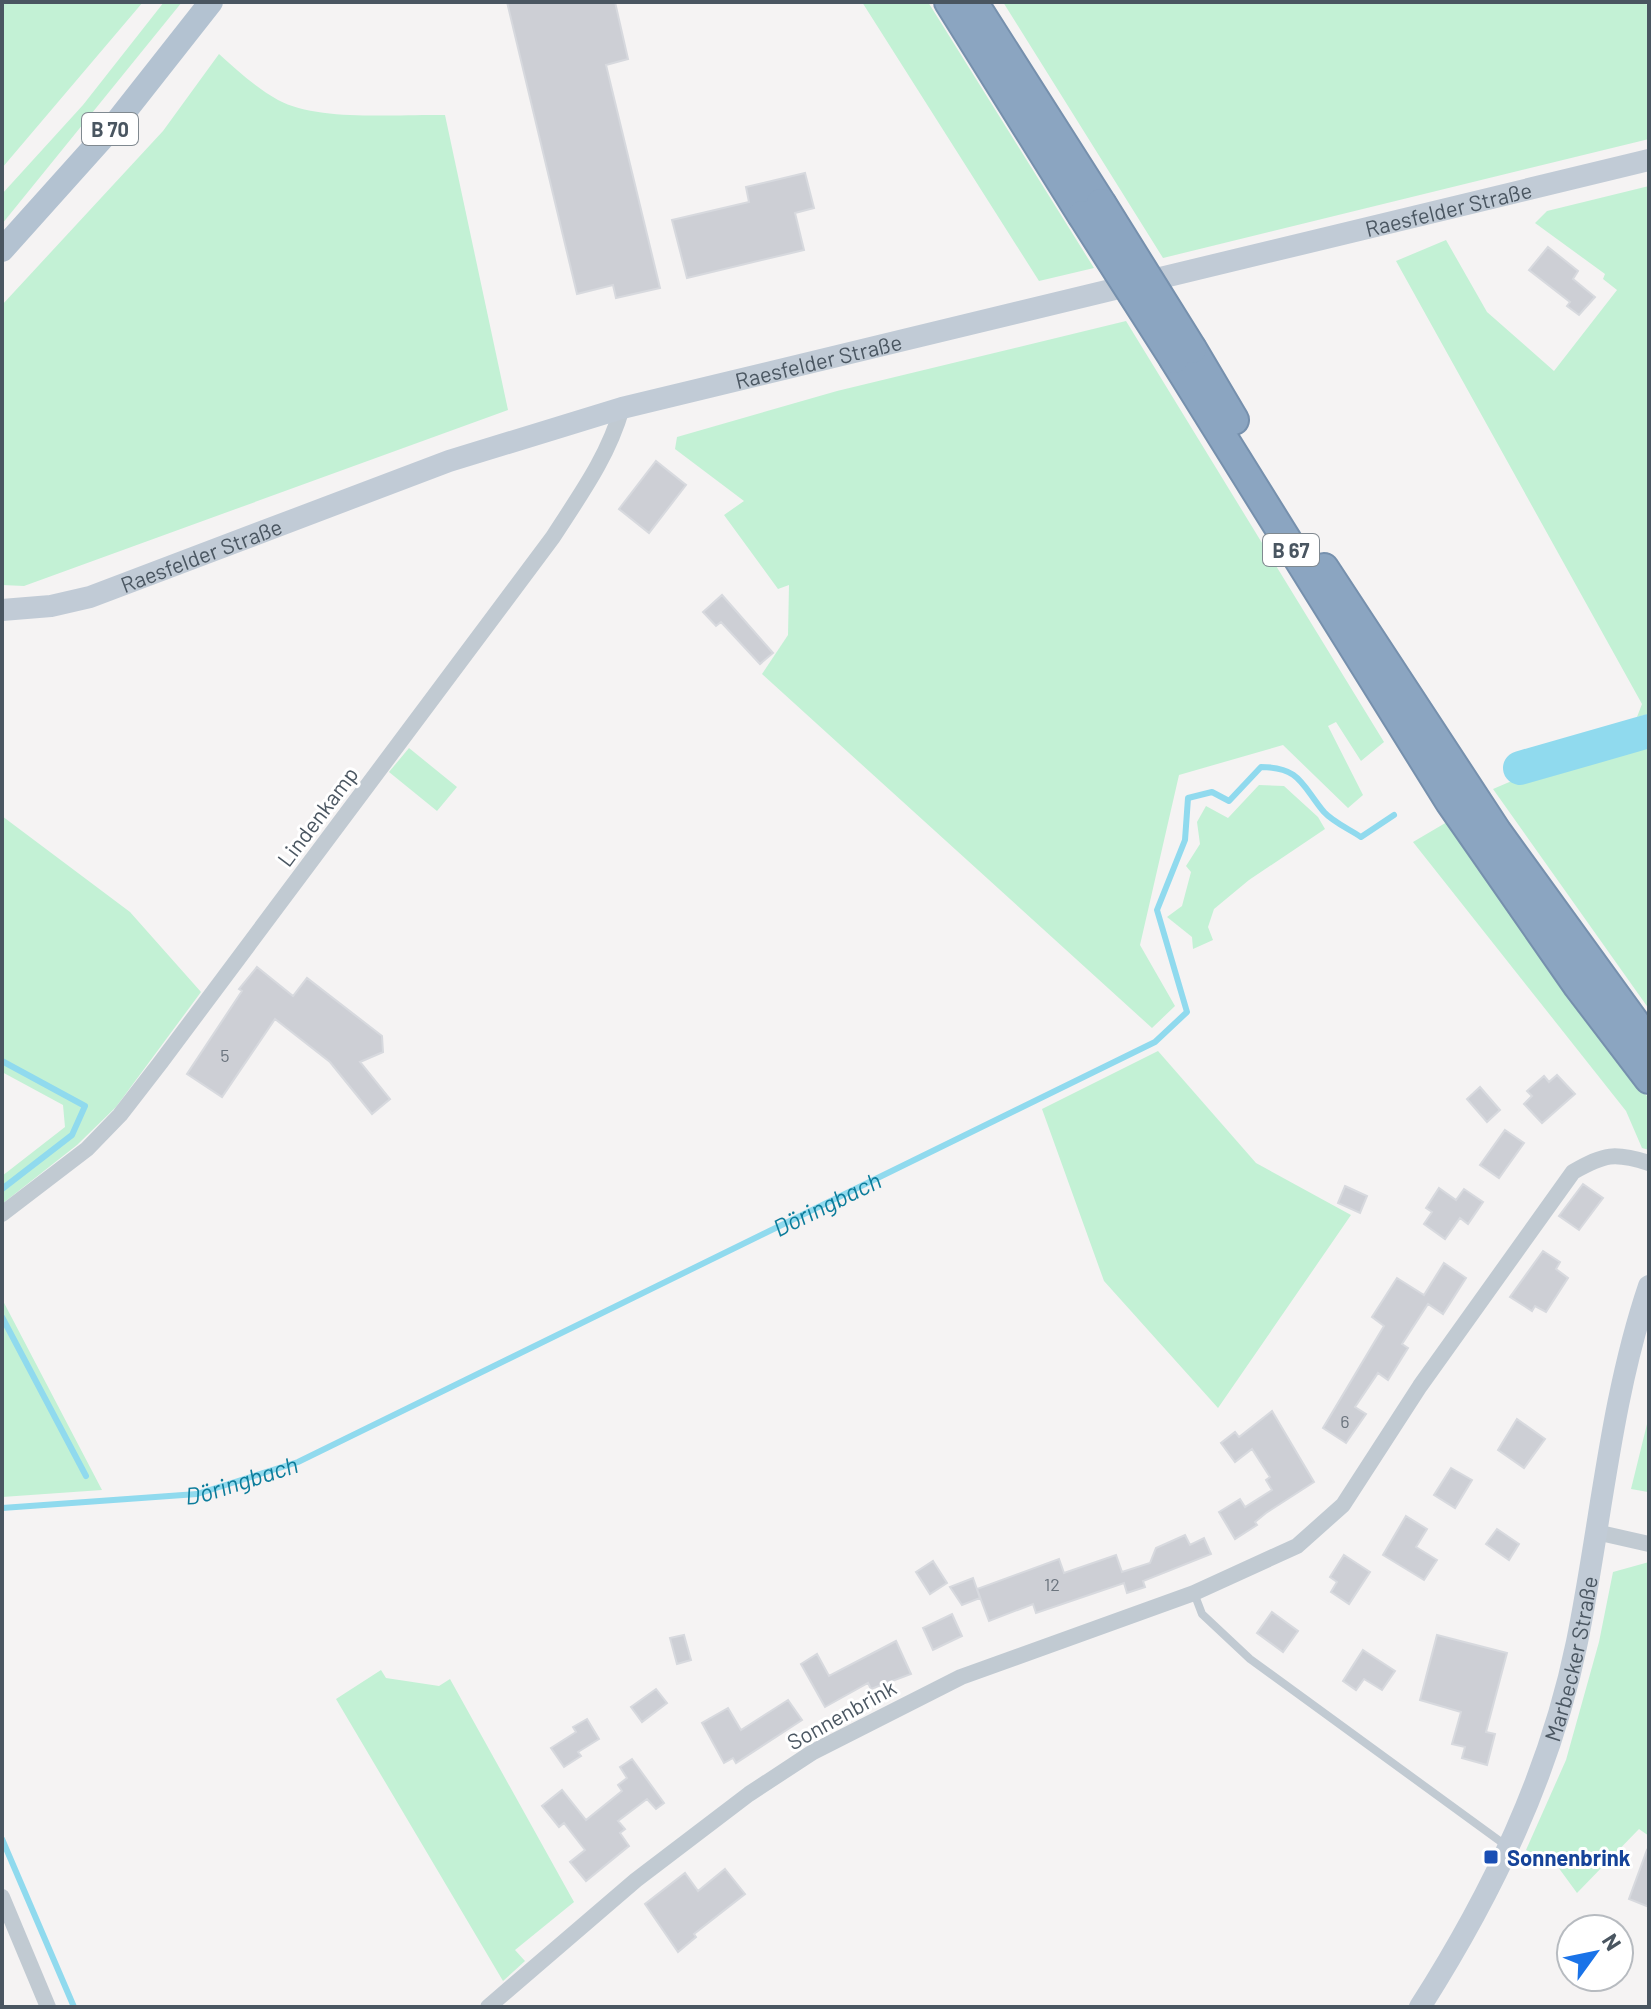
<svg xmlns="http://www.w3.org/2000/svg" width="1651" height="2009" viewBox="0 0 1651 2009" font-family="Barlow,sans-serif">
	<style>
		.green { fill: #c3f1d5 }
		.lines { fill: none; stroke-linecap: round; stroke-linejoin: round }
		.stream { stroke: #90daee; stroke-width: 6 }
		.river { stroke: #90daee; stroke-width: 34 }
		.building { fill: #cdcfd5; stroke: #d7d9de; stroke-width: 2 }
		.highway-casing { stroke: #7690ad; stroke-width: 32 }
		.lane { stroke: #c1cad2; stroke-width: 8 }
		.street { stroke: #c1cad2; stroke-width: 16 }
		.secondary { stroke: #c1cbd6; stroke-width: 22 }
		.primary { stroke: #b3c2d1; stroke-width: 24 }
		.highway { stroke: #8ba5c1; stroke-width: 28 }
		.highway-bridge-casing { stroke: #7690ad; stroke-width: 32; stroke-linecap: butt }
		.highway-bridge { stroke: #8ba5c1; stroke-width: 28 }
		.transit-dot { fill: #1a4fb4; stroke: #fff; stroke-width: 3 }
		.labels { text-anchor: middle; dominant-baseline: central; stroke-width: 6; stroke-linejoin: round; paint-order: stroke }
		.number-label { font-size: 18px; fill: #6b747e }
		.shield { fill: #fff; stroke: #808990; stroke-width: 2 }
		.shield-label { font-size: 20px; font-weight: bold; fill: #4a5661 }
		.street-label { font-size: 22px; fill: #4a5661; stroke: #fff }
		.transit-label { font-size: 22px; font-weight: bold; fill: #164399; stroke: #fff; text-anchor: start }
		.water-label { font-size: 24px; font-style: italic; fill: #0c7c9b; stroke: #fff }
	</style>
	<rect width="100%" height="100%" fill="#f5f3f3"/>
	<path class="green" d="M2 2H143L2 168Z
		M164 2H182L2 224V194L83 105Z
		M862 2H928L1094 268 1039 281Z
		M1003 2H1637L1649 5V139L1163 258Z
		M219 54C237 70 256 88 278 100 318 122 398 114 445 115L508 410 24 586 2 585V305L163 131Z
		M1649 186V714L1637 717 1642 704 1396 261 1446 240 1487 312 1554 371 1617 290 1603 279 1605 274 1535 223 1547 211Z
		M1126 321 1384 742 1361 761 1336 722 1328 726 1363 795 1348 808 1283 745 1179 775 1140 945 1175 1006 1152 1028 762 674 788 635 789 585 778 589 724 515 744 501 675 449 677 437 837 391Z
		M1649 746V1009L1493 789 1521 777 1539 779Z
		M409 748 457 787 437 811 389 772Z
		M1259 785 1284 786 1318 817 1325 829 1249 880 1214 909 1208 927 1213 940 1193 949 1192 937 1167 917 1182 906 1191 872 1186 866 1200 844 1197 822 1206 806 1228 818Z
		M2 816 130 912 201 992 116 1107 77 1145 2 1204V1176L65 1127 63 1105 2 1072Z
		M1447 822 1474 864 1649 1099V1150L1642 1148 1626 1111 1413 842Z
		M1158 1051 1256 1163 1351 1215 1218 1408 1104 1281 1042 1109Z
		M2 1299 102 1490 2 1497Z
		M1649 1416V1492H1648L1631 1489Z
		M1649 1562V1836L1639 1829 1577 1893 1558 1867 1526 1850 1566 1760 1599 1642 1613 1572Z
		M381 1670 386 1678 439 1686 450 1679 574 1902 515 1950 525 1961 503 1981 336 1699Z"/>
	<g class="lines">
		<g class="stream">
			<path d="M2 1061 85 1106 72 1135 2 1189"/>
			<path d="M2 1317 86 1476"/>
			<path id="s1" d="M2 1508 197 1494 298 1462 1155 1042 1187 1012 1157 910 1185 840 1188 798 1212 792 1229 801 1261 767C1301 767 1302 786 1324 812 1333 822 1349 829 1361 837L1394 815"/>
			<path d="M2 1839 74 2007"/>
		</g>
		<path class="river" d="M1520 768 1649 731"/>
	</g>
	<path class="building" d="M507 2H615L628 59 606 65 660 288 616 298 613 285 577 294Z
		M805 173 814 208 795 213 804 250 687 278 672 220 749 202 746 187Z
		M1548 247 1578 271 1573 279 1595 297 1579 315 1567 306 1570 302 1529 270Z
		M656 461 686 485 649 533 619 509Z
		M722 595 773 653 760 664 721 622 716 626 703 612Z
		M257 967 293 996 307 978 382 1036 383 1052 360 1062 390 1099 372 1114 330 1062 275 1019 222 1097 187 1074 242 991 239 989Z
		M1557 1075 1575 1094 1542 1123 1524 1104 1532 1096 1527 1091 1544 1076 1549 1082Z
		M1480 1087 1500 1110 1487 1122 1467 1099Z
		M1505 1130 1524 1143 1499 1178 1480 1165Z
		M1583 1184 1603 1198 1579 1230 1559 1216Z
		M1345 1186 1367 1196 1360 1213 1338 1203Z
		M1439 1188 1456 1200 1464 1189 1483 1202 1468 1224 1460 1218 1445 1239 1424 1224 1432 1212 1426 1208Z
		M1543 1251 1560 1262 1556 1269 1568 1278 1546 1312 1535 1306 1532 1311 1510 1297Z
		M1444 1263 1466 1278 1443 1314 1428 1304 1402 1344 1408 1348 1388 1380 1378 1373 1355 1407 1366 1414 1346 1443 1323 1428 1384 1326 1372 1317 1397 1278 1424 1295Z
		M1272 1411 1314 1482 1266 1513 1255 1522 1257 1525 1235 1539 1219 1512 1240 1499 1245 1507 1272 1490 1266 1480 1270 1477 1252 1449 1235 1462 1221 1443 1235 1432 1239 1437Z
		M1517 1419 1545 1439 1524 1468 1498 1450Z
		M1451 1468 1472 1480 1455 1508 1434 1495Z
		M1406 1516 1427 1529 1416 1547 1437 1560 1424 1580 1383 1555Z
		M1497 1529 1519 1544 1509 1560 1486 1544Z
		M1185 1535 1190 1545 1204 1538 1211 1554 1143 1581 1145 1587 1127 1593 1124 1583 1036 1613 1033 1604 989 1621 977 1589 1059 1559 1064 1573 1116 1555 1122 1572 1150 1563 1156 1548Z
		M1344 1555 1370 1572 1349 1604 1331 1592 1337 1582 1330 1577Z
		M933 1561 947 1583 930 1594 916 1572Z
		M973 1578 980 1598 962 1605 950 1587Z
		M1272 1612 1298 1631 1283 1652 1257 1633Z
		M952 1614 962 1636 933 1650 923 1628Z
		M684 1635 691 1660 677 1664 670 1638Z
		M1437 1635 1507 1653 1486 1732 1495 1734 1487 1765 1462 1758 1465 1747 1452 1744 1461 1712 1420 1700Z
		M896 1641 911 1674 871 1689 868 1683 825 1707 801 1664 817 1654 829 1676Z
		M1363 1650 1395 1671 1382 1690 1364 1679 1356 1690 1343 1681Z
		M656 1689 667 1703 642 1722 631 1707Z
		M788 1700 802 1720 736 1763 733 1758 724 1763 702 1723 728 1708 741 1730Z
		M587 1719 599 1739 578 1752 581 1756 564 1767 551 1748 576 1732 573 1727Z
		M632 1759 664 1803 656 1809 647 1799 618 1821 625 1829 620 1833 629 1846 586 1881 570 1862 585 1850 564 1823 559 1827 542 1806 562 1790 586 1820 622 1791 618 1785 627 1778 620 1767Z
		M1647 1850 1649 1851V1907L1629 1899Z
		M725 1869 745 1894 694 1934 696 1937 678 1952 645 1904 685 1873 698 1891Z"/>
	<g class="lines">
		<g class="highway-casing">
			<path id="highway" d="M949 2 1082 215
				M973 2 1101 203
				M1192 349 1234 420
				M1174 359 1450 802 1578 986 1649 1079
				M1324 568 1497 832 1649 1042"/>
		</g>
		<path class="lane" d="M1194 1593 1202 1614 1250 1659 1508 1847"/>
		<path class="street" d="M2 1214 87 1149 120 1115 161 1062 553 537C580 495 608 457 622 408
			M1596 1532 1649 1544
			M2 1897 48 2007
			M488 2007 636 1880 749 1794 813 1752 961 1677 1194 1593 1297 1546 1343 1505 1420 1386 1573 1172C1605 1154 1614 1152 1649 1163"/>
		<g class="secondary">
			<path id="s2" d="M2 610 51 606 90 597 449 461 622 408 1649 160"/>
			<path id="s3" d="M1420 2007C1492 1894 1550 1774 1577 1642 1601 1524 1610 1401 1649 1286"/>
		</g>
		<path class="primary" d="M2 250 115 124 211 2"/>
		<use href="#highway" class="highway"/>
		<g class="highway-bridge-casing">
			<path id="highway-bridge" d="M1101 203 1192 349
				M1082 215 1174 359"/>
		</g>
		<use href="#highway-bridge" class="highway-bridge"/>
	</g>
	<rect class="transit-dot" x="1483" y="1849" width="16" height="16" rx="4"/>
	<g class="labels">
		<g class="number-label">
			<text x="225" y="1055">5</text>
			<text x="1345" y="1421">6</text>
			<text x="1052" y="1584">12</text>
		</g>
		<g class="shield">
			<rect x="82" y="113" width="56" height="32" rx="6"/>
			<rect x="1263" y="534" width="56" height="32" rx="6"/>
		</g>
		<g class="shield-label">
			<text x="110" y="129">B 70</text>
			<text x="1291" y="550">B 67</text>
		</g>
		<g class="street-label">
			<text stroke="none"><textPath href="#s2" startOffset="1504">Raesfelder Straße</textPath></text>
			<text stroke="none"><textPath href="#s2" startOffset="856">Raesfelder Straße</textPath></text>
			<text stroke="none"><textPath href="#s2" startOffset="208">Raesfelder Straße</textPath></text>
			<text transform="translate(317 816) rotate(-53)">Lindenkamp</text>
			<text stroke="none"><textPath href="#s3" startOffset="382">Marbecker Straße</textPath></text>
			<text transform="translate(841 1714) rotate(-29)">Sonnenbrink</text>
		</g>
		<g class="transit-label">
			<text x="1507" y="1857">Sonnenbrink</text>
		</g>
		<g class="water-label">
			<text stroke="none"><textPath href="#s1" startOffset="890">Döringbach</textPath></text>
			<text stroke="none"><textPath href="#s1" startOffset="242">Döringbach</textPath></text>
		</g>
	</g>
	<rect width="1651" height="2009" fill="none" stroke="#4a5661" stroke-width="8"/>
	<g transform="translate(1595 1953) rotate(57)"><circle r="38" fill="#ffffff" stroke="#b7bbc0" stroke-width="2"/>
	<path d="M0-6L14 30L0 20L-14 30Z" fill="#1a73e8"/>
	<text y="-12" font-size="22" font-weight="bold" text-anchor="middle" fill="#4a5661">N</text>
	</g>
</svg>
